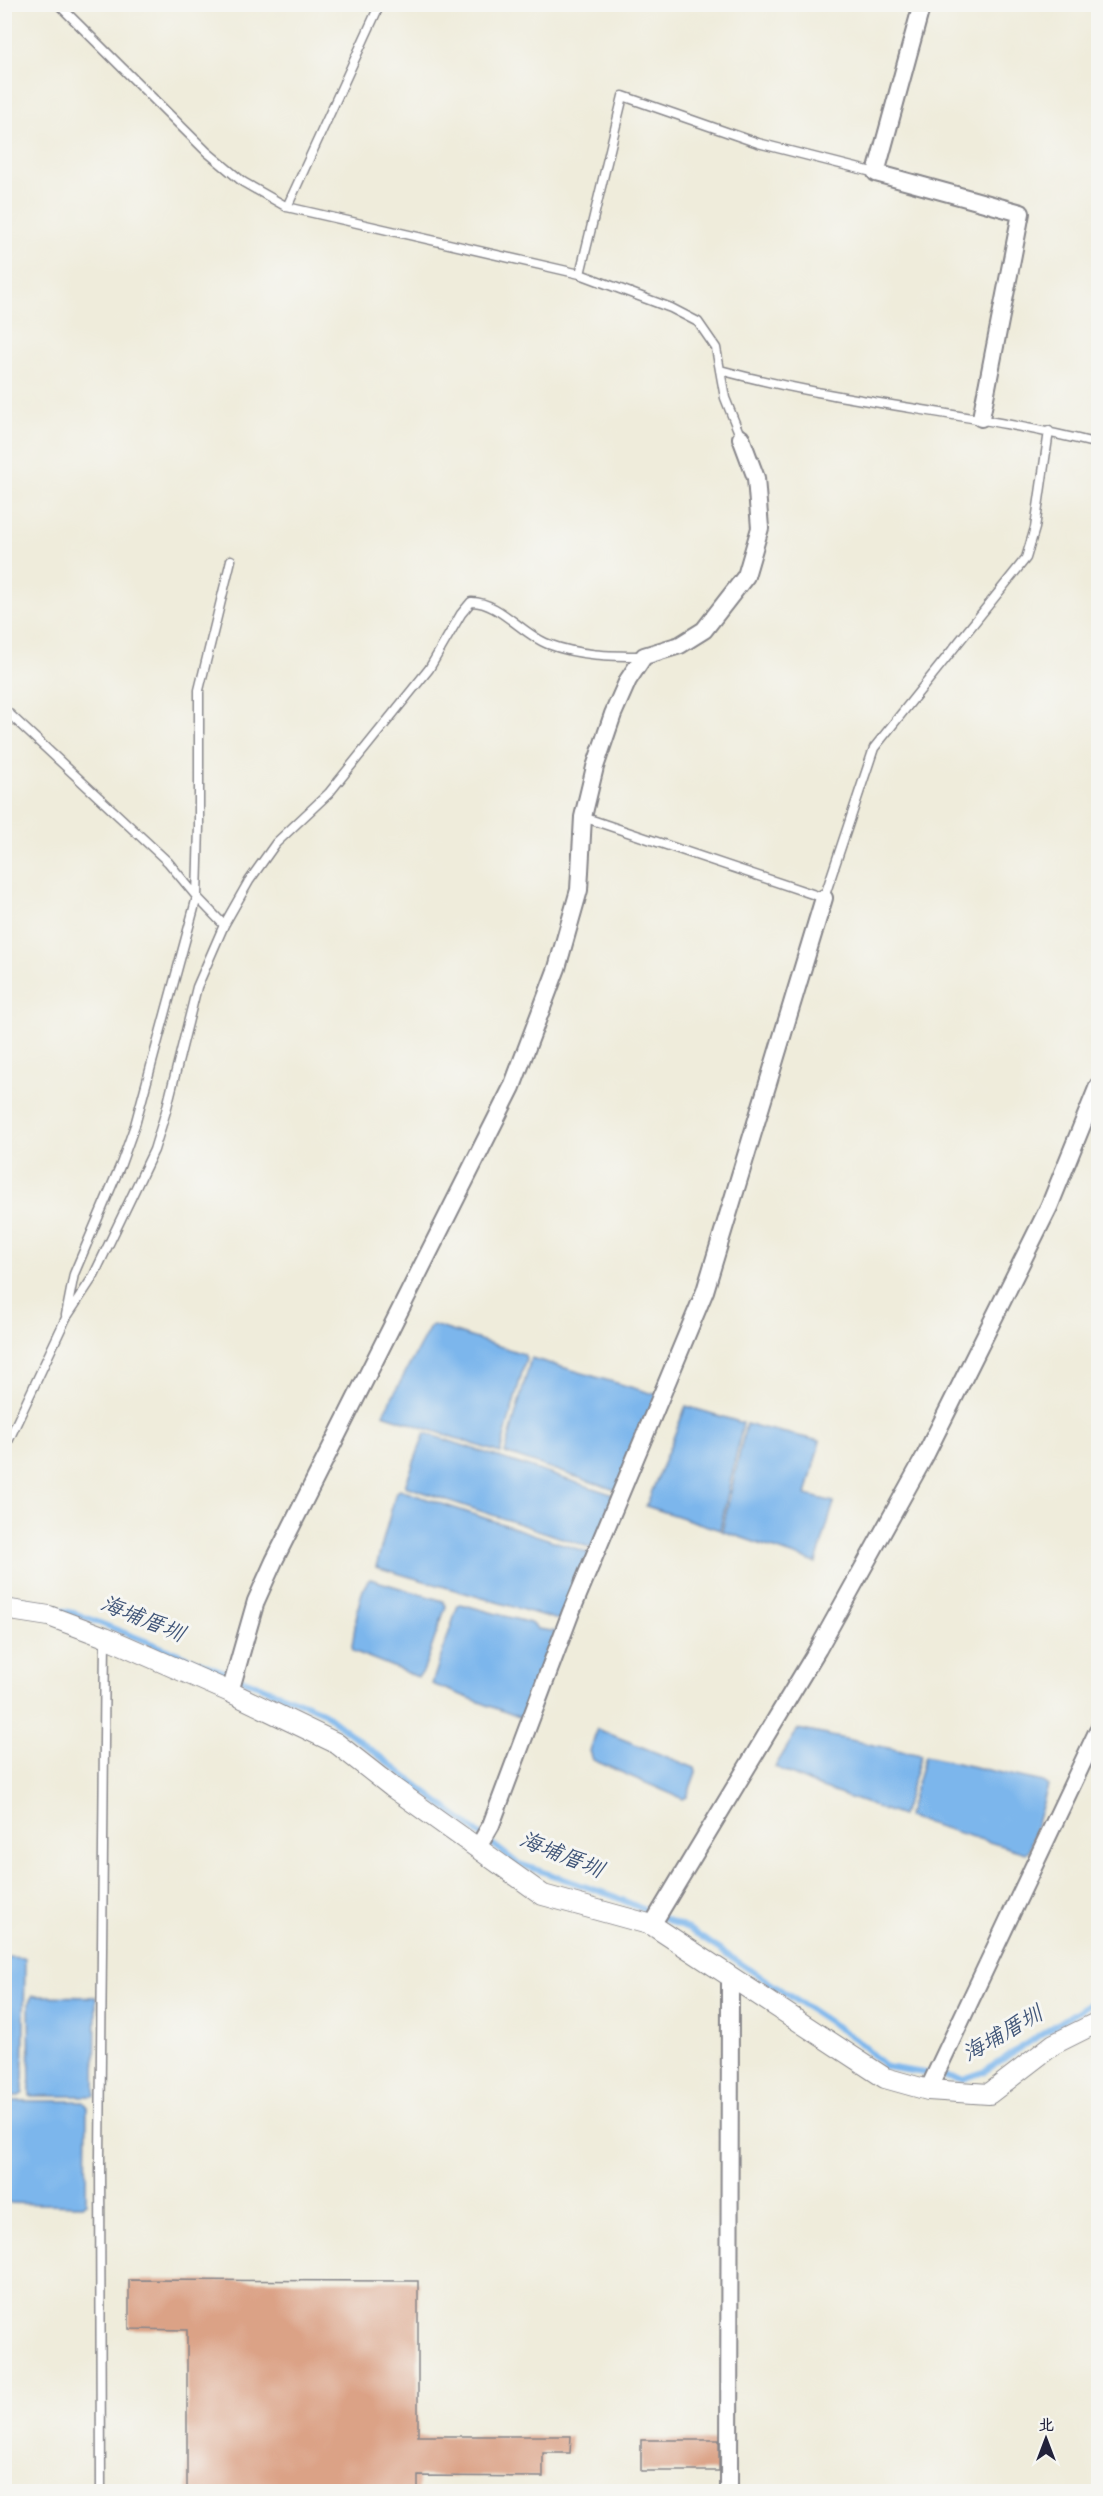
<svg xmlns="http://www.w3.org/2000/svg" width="1103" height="2496" viewBox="0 0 1103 2496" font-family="Kalam,'LXGW WenKai TC',sans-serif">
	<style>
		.water { fill: #7bb6ec; stroke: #4e6c94; stroke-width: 1.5 }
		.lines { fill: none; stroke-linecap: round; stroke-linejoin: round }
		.stream { stroke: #7bb6ec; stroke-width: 6 }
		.building { fill: #dba286 }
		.service-casing { stroke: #88878b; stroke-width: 11 }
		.minor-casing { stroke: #88878b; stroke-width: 20 }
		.tertiary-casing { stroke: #88878b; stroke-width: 22 }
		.service { stroke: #fff; stroke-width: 8 }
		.minor { stroke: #fff; stroke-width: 16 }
		.tertiary { stroke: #fff; stroke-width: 20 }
		.labels { text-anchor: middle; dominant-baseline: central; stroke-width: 6; stroke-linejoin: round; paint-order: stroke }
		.water-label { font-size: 22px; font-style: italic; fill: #415679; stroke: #f6f6f2 }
	</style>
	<rect width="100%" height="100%" fill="#f6f6f2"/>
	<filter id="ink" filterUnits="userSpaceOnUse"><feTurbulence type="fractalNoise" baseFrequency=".0167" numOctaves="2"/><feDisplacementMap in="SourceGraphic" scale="12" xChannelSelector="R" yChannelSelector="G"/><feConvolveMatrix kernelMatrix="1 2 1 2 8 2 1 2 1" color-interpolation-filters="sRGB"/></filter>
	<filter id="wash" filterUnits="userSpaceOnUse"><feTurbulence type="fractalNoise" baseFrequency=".008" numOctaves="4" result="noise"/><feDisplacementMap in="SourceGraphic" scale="24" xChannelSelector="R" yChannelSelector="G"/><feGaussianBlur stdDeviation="1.35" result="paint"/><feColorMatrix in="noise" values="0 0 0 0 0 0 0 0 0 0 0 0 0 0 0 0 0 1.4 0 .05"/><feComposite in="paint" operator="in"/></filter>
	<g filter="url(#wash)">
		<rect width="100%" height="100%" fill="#efecdb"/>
		<path class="water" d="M433 1325 524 1354 526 1358 500 1453 383 1414 430 1327Z
			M531 1358 661 1396 624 1493 505 1453Z
			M686 1406 743 1423 720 1530 646 1506Z
			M746 1424 820 1441 806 1495 834 1502 816 1563 722 1531Z
			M425 1433 617 1496 601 1551 405 1486Z
			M400 1490 599 1556 575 1620 555 1619 376 1567 396 1492Z
			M370 1579 443 1601 446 1606 423 1672 418 1677 353 1651 352 1646C355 1631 358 1588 370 1579Z
			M461 1604 530 1623 538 1629 567 1633 532 1722 432 1684 458 1605Z
			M597 1729 695 1768 696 1772 687 1797 683 1799 593 1760 590 1751Z
			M798 1729 921 1755 902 1816 822 1788 775 1767Z
			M925 1756 1043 1782 1048 1786 1029 1850 1025 1853 907 1817Z
			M5 1957 25 1958 23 2093 19 2096H5Z
			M32 1996 96 1997 95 2096H30L29 2002Z
			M5 2101H83L87 2106 86 2203 82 2205 5 2203Z"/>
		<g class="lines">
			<path class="stream" d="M4 1596 46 1606
				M56 1609 77 1614 320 1710 517 1863 613 1896 690 1930 855 2039 886 2067 963 2079 983 2072 1098 1998"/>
		</g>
		<g id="blocks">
			<path class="building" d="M129 2280 418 2281V2436H571L570 2453H543V2477L418 2476V2492H187V2330L129 2329Z
				M641 2440H719V2471H641Z"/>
		</g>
	</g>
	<g filter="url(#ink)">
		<use href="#blocks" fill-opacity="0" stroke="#88878b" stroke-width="1.5"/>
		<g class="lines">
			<g class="service-casing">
				<path id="service" d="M58 4 207 152 243 182 287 207 580 274 671 308 698 322 716 348 725 398 741 438
					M287 207 380 4
					M580 274 623 96 758 143 876 173
					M720 370C844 404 974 412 1098 444
					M4 709 168 862 197 897 224 925
					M583 817 824 898 874 748 1026 558 1035 528 1049 431
					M66 1315 74 1274 121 1164 135 1125 197 897 199 826V690L231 560
					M4 1450 66 1318 93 1277 154 1150 166 1111 197 987 224 925 249 881 276 843 329 793 429 669 461 614 471 602C498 601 523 635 548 644 580 656 610 656 644 656
					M101 2492 100 2158 105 1637"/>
			</g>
			<g class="minor-casing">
				<path id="minor" d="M922 4 876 173 1021 213 981 418
					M230 1692 256 1601 274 1561 512 1087 557 968 579 890 583 817 595 767 613 714 628 680 644 656 680 645 704 630 746 576 760 528 756 478 741 438
					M477 1849 491 1825 571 1612 705 1291 824 898
					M652 1925 818 1649 925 1456 1049 1207 1098 1086
					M928 2090 1098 1730
					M729 2492 730 1978"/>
			</g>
			<g class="tertiary-casing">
				<path id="tertiary" d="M4 1609 49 1616 105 1637 230 1692 336 1743 392 1787 543 1895 652 1925 885 2078 928 2090 989 2094 1054 2044 1098 2022"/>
			</g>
			<use href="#service" class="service"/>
			<use href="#minor" class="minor"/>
			<use href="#tertiary" class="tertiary"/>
		</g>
	</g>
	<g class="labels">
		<g class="water-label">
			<text transform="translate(142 1620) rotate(22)">海埔厝圳</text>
			<text transform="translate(561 1856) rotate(22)">海埔厝圳</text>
			<text transform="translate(1003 2035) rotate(-30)">海埔厝圳</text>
		</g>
	</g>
	<rect width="1103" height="2496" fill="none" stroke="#f6f6f2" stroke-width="24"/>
	<g transform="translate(1046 2439)" stroke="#f6f6f2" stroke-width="4.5" paint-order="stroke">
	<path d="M0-4.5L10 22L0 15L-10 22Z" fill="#22223b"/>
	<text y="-9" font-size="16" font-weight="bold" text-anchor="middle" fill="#22223b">北</text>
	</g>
</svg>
